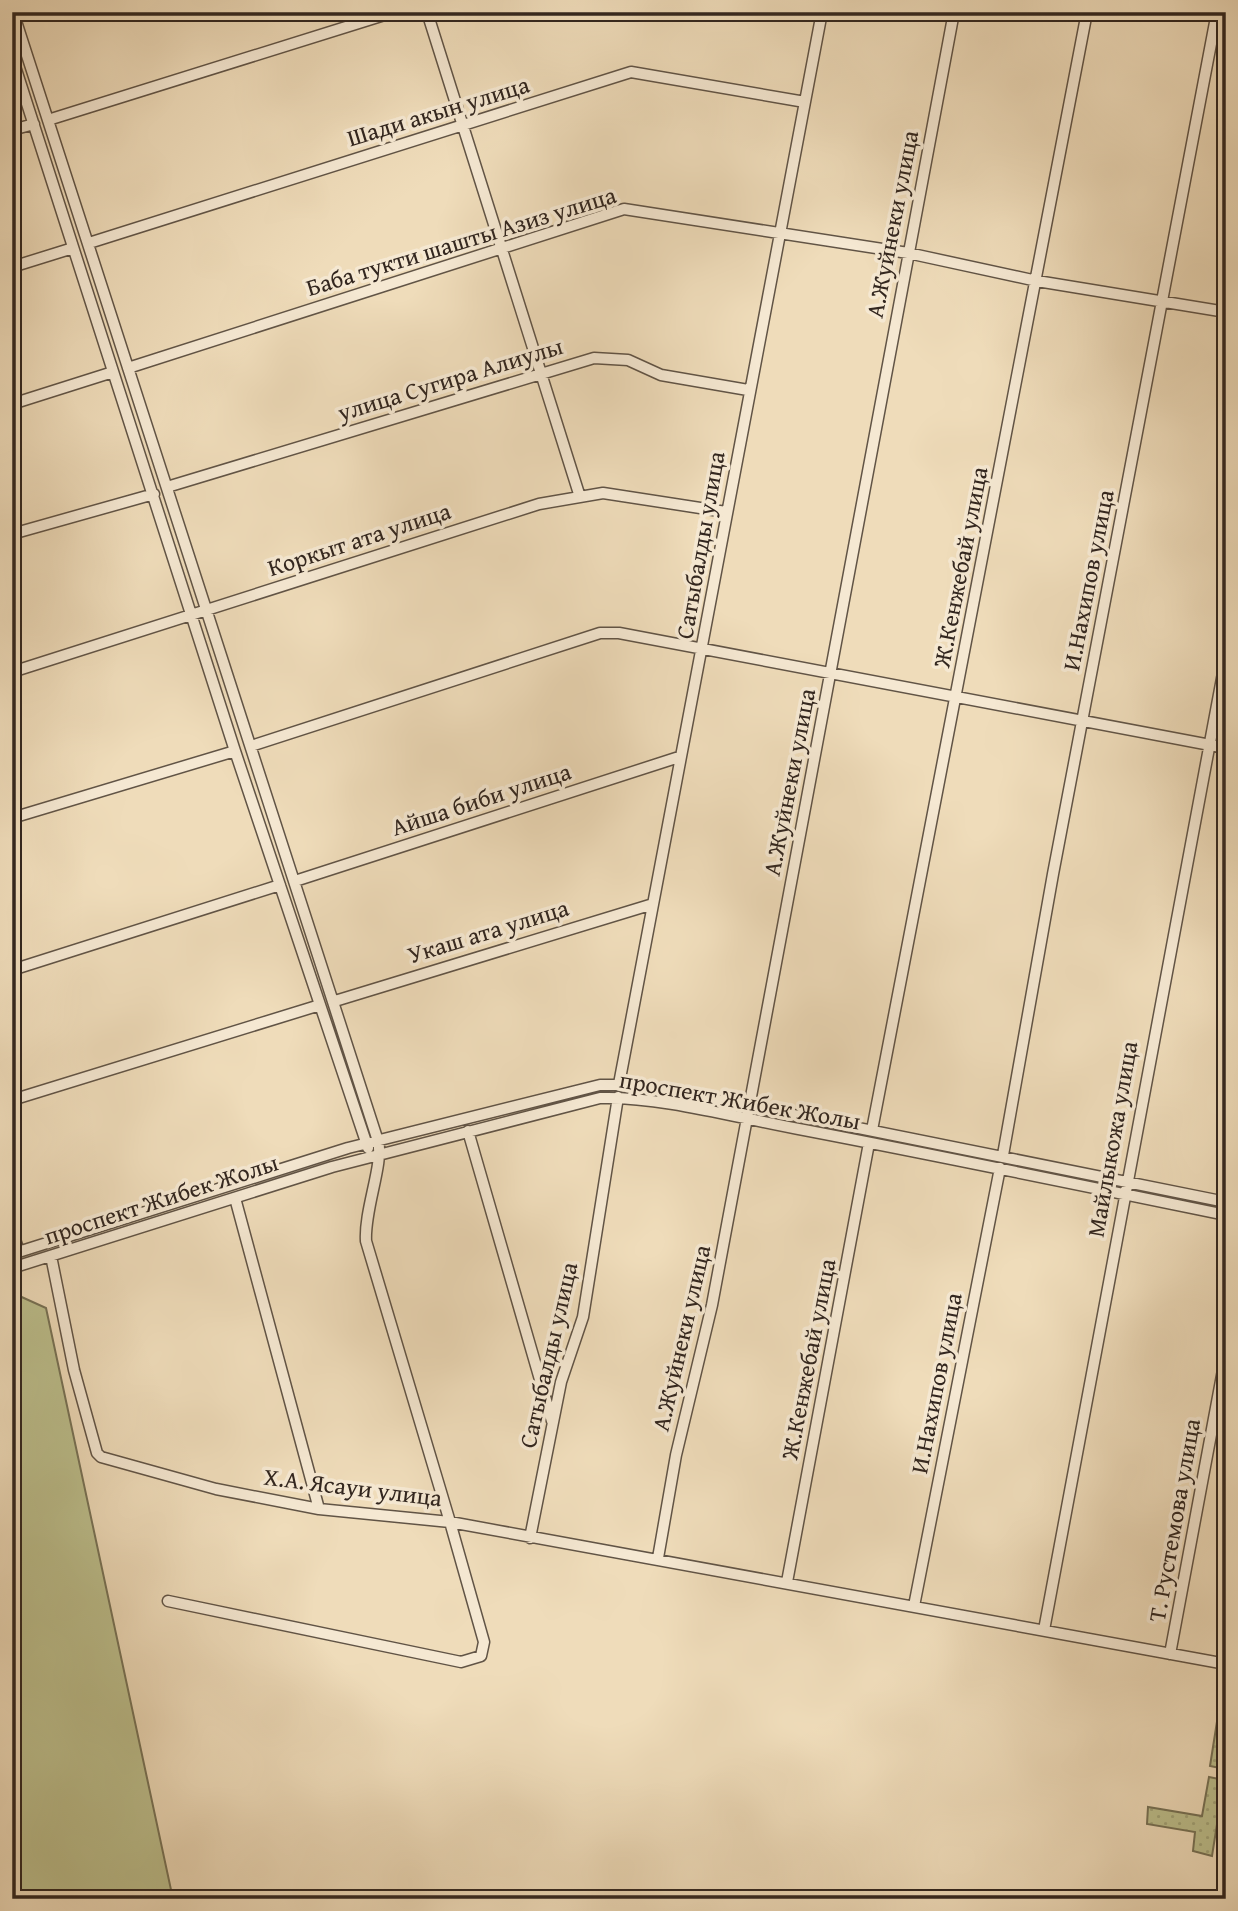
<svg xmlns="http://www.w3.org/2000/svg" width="1238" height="1911" viewBox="0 0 1238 1911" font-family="'Gentium Book Plus',serif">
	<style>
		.grass { fill: url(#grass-dots); stroke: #777256; stroke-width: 2 }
		.garden { fill: #bcbf8d; stroke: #777256; stroke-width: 2 }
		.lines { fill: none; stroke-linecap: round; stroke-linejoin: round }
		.minor-casing { stroke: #615446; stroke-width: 13 }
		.minor { stroke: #f5e8d2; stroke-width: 10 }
		.labels { text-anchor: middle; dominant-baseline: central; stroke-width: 7; stroke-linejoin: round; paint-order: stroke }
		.street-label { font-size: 24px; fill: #32261f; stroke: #f5e8d2 }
	</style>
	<defs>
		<pattern id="grass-dots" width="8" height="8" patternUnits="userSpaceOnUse" patternTransform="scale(1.75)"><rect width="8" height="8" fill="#bcbf8d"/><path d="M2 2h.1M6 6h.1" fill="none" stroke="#a2a479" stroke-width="1.8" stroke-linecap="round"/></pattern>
	</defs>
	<rect width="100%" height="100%" fill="#efdcba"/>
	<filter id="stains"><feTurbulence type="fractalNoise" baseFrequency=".00286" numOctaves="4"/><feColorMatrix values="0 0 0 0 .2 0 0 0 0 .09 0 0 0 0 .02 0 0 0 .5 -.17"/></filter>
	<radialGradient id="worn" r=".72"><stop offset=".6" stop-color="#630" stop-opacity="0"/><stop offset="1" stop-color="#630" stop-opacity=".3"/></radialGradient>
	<path class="grass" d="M1219 1709 1226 1710 1225 1769 1210 1766Z
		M1209 1777 1224 1780 1212 1856 1193 1851 1195 1832 1147 1824 1148 1807 1202 1816Z"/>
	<path class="garden" d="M15 1294 46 1308 173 1899H12V1295Z"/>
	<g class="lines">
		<g class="minor-casing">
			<path id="minor" d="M13 12 378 1141C384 1163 364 1210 366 1241L450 1522 319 1509 216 1489 101 1457 97 1453 74 1370 51 1256
				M427 12 580 497
				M12 57 235 751 368 1148
				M48 120 394 12
				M12 130 34 124
				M89 243 631 72 805 102
				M12 267 73 248
				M128 368 624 209 908 253 1037 281 1226 312
				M12 404 113 372
				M167 487 594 358 628 360 661 375 748 390
				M12 534 154 494
				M12 672 539 504 603 493 726 512
				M251 746 600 633H619L1226 748
				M12 818 235 751
				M295 881 679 757
				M12 970 280 885
				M335 1001 653 904
				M619 1084 822 12
				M12 1100 320 1005
				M872 1130 1087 12
				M468 1131 552 1421
				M1003 1155 1053 874 1217 12
				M235 1198 319 1509
				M12 1230 19 1252
				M12 1254 348 1148 600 1085H633L749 1106 1226 1202
				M12 1268 332 1167 600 1098C662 1096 741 1119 804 1130 945 1157 1085 1186 1226 1215
				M530 1538 561 1382 583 1317 618 1097
				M658 1558 676 1455 712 1305 954 12
				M787 1582 869 1143
				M168 1601 461 1662 481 1656 484 1642 450 1522 1226 1664
				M914 1606 1000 1168
				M1044 1630 1226 657
				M1170 1654 1226 1354"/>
		</g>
		<use href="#minor" class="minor"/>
	</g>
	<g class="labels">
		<g class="street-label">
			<text transform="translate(438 111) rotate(-17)">Шади акын улица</text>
			<text transform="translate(892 224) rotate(-79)">А.Жуйнеки улица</text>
			<text transform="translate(461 241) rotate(-17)">Баба тукти шашты Азиз улица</text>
			<text transform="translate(450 379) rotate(-17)">улица Сугира Алиулы</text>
			<text transform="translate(359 539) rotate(-18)">Коркыт ата улица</text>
			<text transform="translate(700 545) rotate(-80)">Сатыбалды улица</text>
			<text transform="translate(960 567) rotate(-79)">Ж.Кенжебай улица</text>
			<text transform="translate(1088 580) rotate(-79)">И.Нахипов улица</text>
			<text transform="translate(789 782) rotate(-79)">А.Жуйнеки улица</text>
			<text transform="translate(481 799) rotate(-18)">Айша биби улица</text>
			<text transform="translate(488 931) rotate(-17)">Укаш ата улица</text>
			<text transform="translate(740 1100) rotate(10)">проспект Жибек Жолы</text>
			<text transform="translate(1112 1139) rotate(-80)">Майлыкожа улица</text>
			<text transform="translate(161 1199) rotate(-18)">проспект Жибек Жолы</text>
			<text transform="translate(681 1338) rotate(-77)">А.Жуйнеки улица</text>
			<text transform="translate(548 1355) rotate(-77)">Сатыбалды улица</text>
			<text transform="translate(808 1359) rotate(-79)">Ж.Кенжебай улица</text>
			<text transform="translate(936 1383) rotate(-79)">И.Нахипов улица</text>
			<text transform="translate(353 1487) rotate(7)">Х.А. Ясауи улица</text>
			<text transform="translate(1174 1520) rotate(-80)">Т. Рустемова улица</text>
		</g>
	</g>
	<rect width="1238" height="1911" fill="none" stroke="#efdcba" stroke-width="42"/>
	<rect x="14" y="14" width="1210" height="1883" fill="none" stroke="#32261f" stroke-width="3.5"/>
	<rect x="21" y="21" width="1196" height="1869" fill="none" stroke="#32261f" stroke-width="2"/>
	<rect width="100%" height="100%" filter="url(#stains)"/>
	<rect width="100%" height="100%" fill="url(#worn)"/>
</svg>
